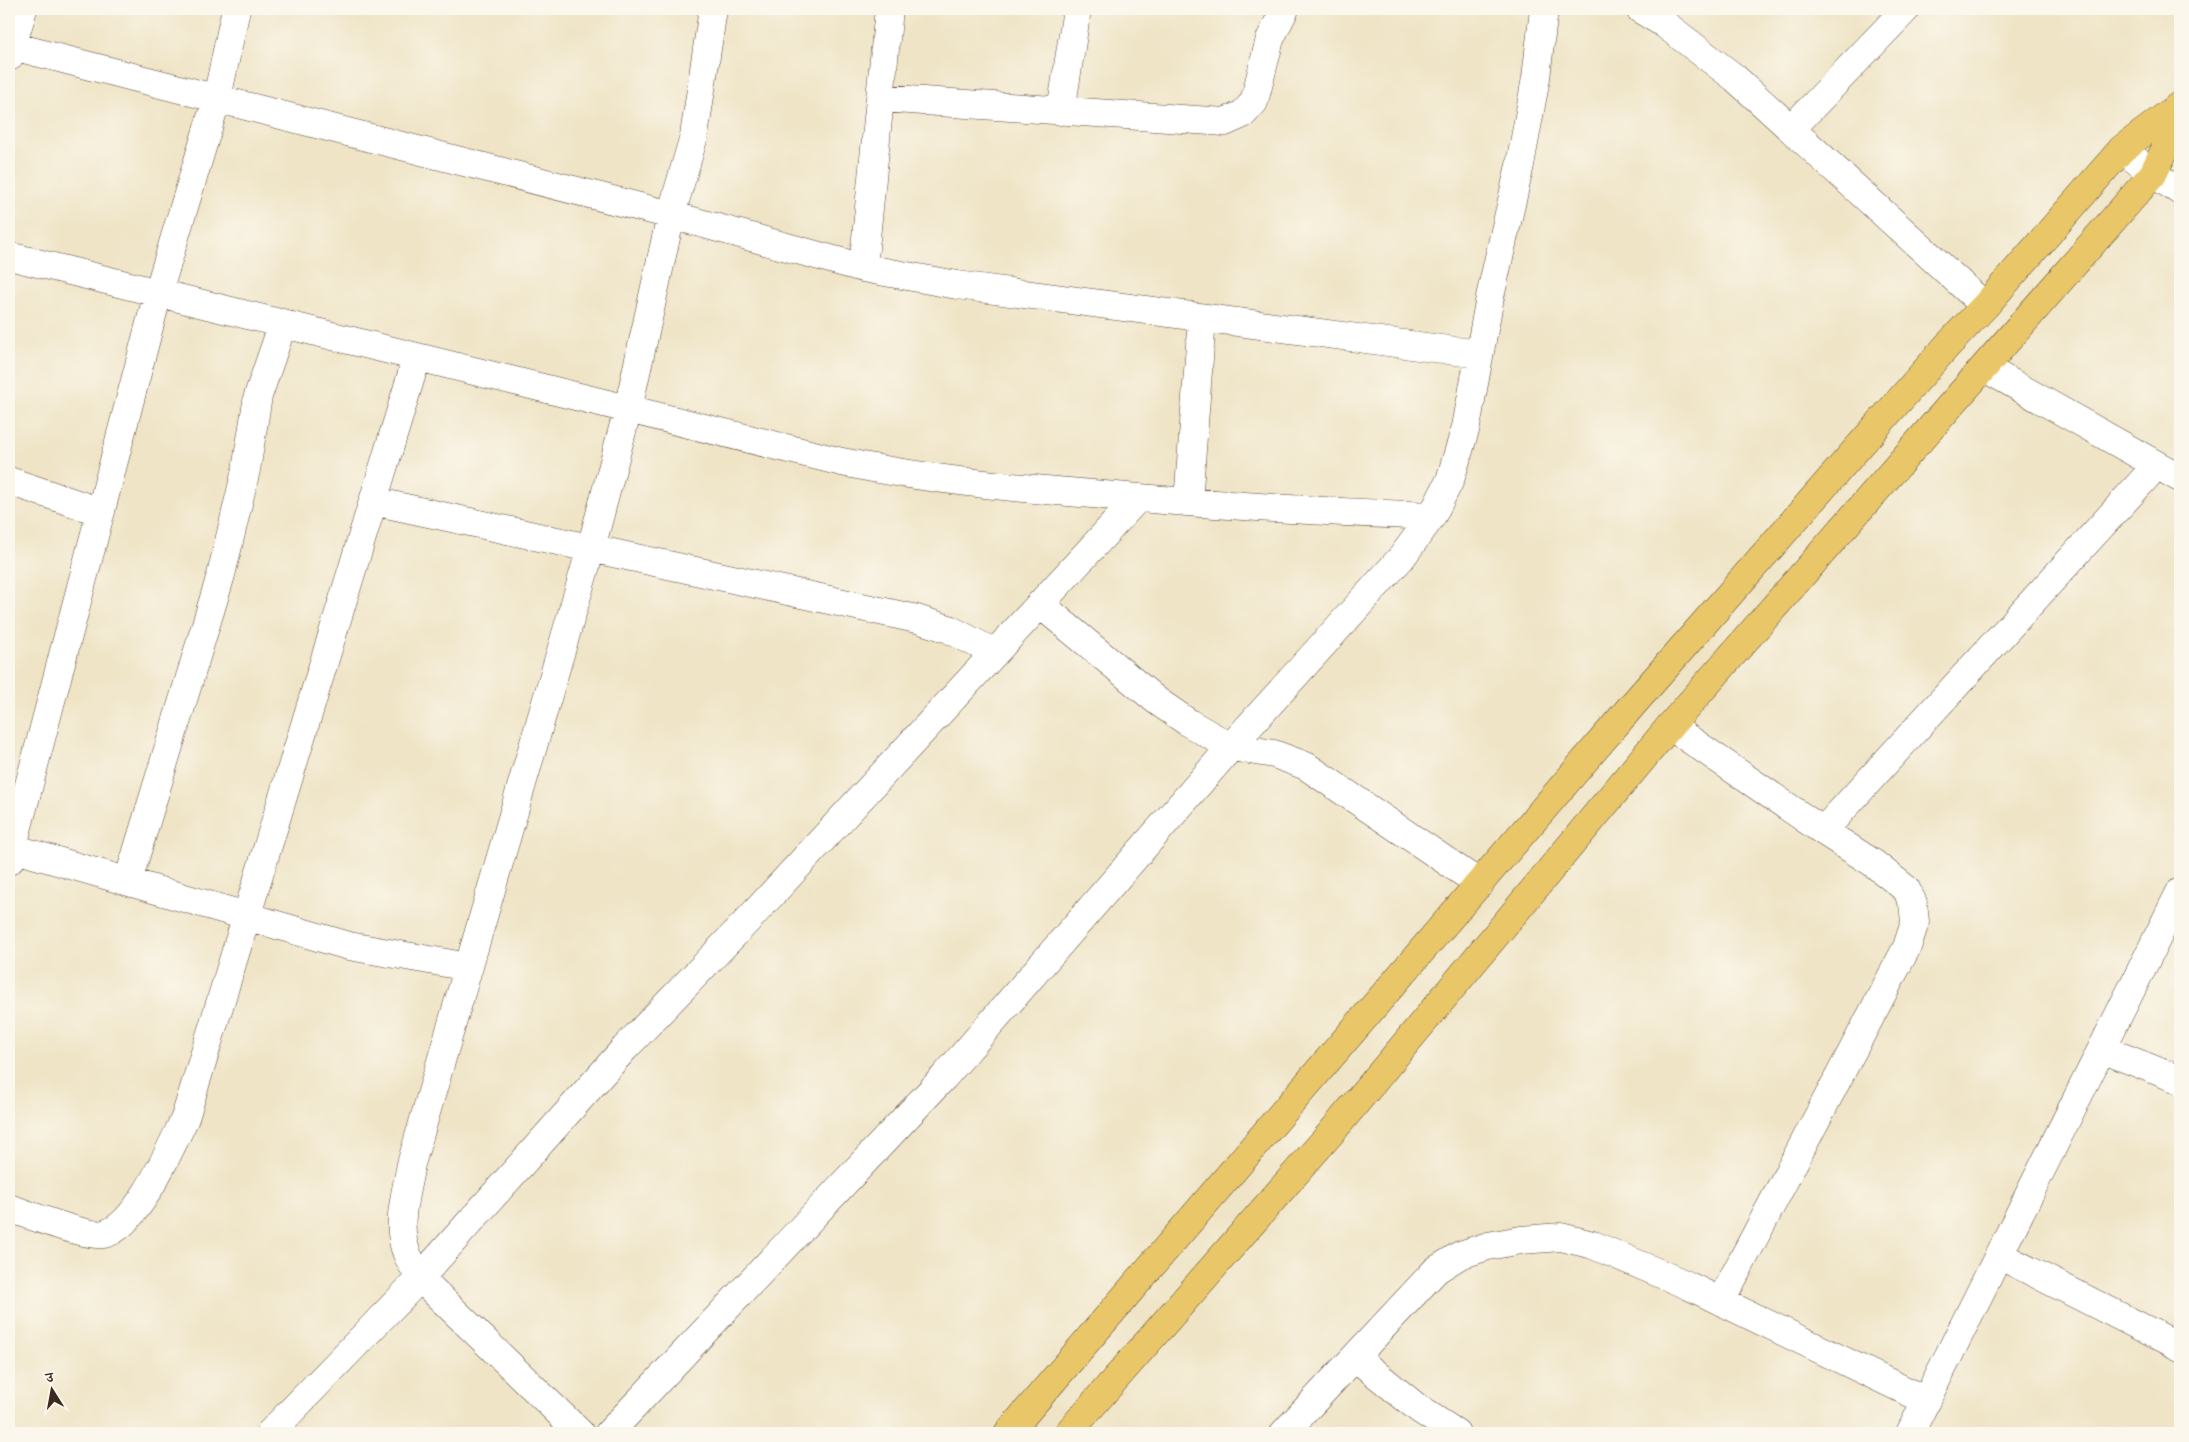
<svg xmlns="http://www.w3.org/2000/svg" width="2189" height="1442" viewBox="0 0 2189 1442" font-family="Cardo,'Noto Serif Devanagari',serif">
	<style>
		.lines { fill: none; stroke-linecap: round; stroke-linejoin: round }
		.minor-casing { stroke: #564637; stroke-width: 29 }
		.highway-casing { stroke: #564637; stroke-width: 29 }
		.minor { stroke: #fff; stroke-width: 28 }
		.highway { stroke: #e9c769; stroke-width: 28 }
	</style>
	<rect width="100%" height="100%" fill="#fbf7ec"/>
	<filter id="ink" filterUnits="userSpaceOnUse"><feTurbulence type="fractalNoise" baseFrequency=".02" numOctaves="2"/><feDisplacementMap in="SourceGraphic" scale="10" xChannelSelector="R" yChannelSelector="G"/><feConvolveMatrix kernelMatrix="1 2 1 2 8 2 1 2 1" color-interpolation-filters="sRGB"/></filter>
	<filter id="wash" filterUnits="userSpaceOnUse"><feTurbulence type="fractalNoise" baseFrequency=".0096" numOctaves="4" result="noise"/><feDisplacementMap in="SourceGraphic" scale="20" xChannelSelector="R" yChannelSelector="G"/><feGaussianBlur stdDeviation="1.12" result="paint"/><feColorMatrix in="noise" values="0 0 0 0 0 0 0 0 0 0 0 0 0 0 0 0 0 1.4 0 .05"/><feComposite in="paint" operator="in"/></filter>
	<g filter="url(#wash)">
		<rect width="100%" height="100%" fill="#efe4c6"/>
	</g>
	<g filter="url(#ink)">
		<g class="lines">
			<g class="minor-casing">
				<path id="minor" d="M1640 9 1663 23 1735 78 1985 306
					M12 46 671 215 863 268 957 285 1479 354
					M9 57 23 9
					M880 98 1225 122 1243 114 1254 102 1270 39 1285 9
					M1061 111 1077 9
					M1791 129 1906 9
					M2122 149 2153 174 2180 191
					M9 256 842 462C929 480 1016 488 1104 495 1213 505 1322 512 1432 516
					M863 268 889 9
					M1985 368 2180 478
					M9 481 101 512
					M373 501 917 619 949 629 995 653
					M1188 502 1202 319
					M1040 604 1157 701 1189 723 1231 747 1274 754 1306 766 1480 884
					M1670 726 1823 831 1873 863 1906 889 1913 903 1915 922 1907 947 1721 1301
					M1823 831 2157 465
					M9 847 349 946 469 967
					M9 861 158 293 217 98 236 9
					M128 881 221 575 246 470 258 396 283 323
					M2102 1049 2180 1080
					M9 1208C27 1214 88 1238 104 1234 138 1226 170 1148 185 1118L417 357
					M1999 1255 2180 1347
					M1355 1357 1419 1409 1456 1433
					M270 1433 420 1278 625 1048 749 919 1138 498
					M580 1433 420 1278C416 1270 410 1262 407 1254 395 1225 406 1193 411 1164L591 548 628 409 671 215 694 136 713 9
					M609 1433 944 1077 1243 733 1402 557 1432 516 1450 480 1466 427 1490 297 1520 165 1536 78 1544 9
					M1284 1433 1436 1270 1460 1255 1488 1246 1521 1240 1561 1237 1593 1245 1687 1285 1927 1401
					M1910 1433 2180 892"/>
			</g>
			<g class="highway-casing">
				<path id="highway" d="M1008 1433 1635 702 1947 346 1985 306 2122 149 2180 105
					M1068 1433 1330 1134 1670 726 2153 174 2180 118"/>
			</g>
			<use href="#minor" class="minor"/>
			<use href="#highway" class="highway"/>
		</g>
	</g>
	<rect width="2189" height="1442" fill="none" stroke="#fbf7ec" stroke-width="30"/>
	<g transform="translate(52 1390) rotate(349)" stroke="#fbf7ec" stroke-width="4" paint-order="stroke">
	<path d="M0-4L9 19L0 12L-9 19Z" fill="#3b2a1e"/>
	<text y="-8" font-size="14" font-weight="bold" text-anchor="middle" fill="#3b2a1e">उ</text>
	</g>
</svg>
